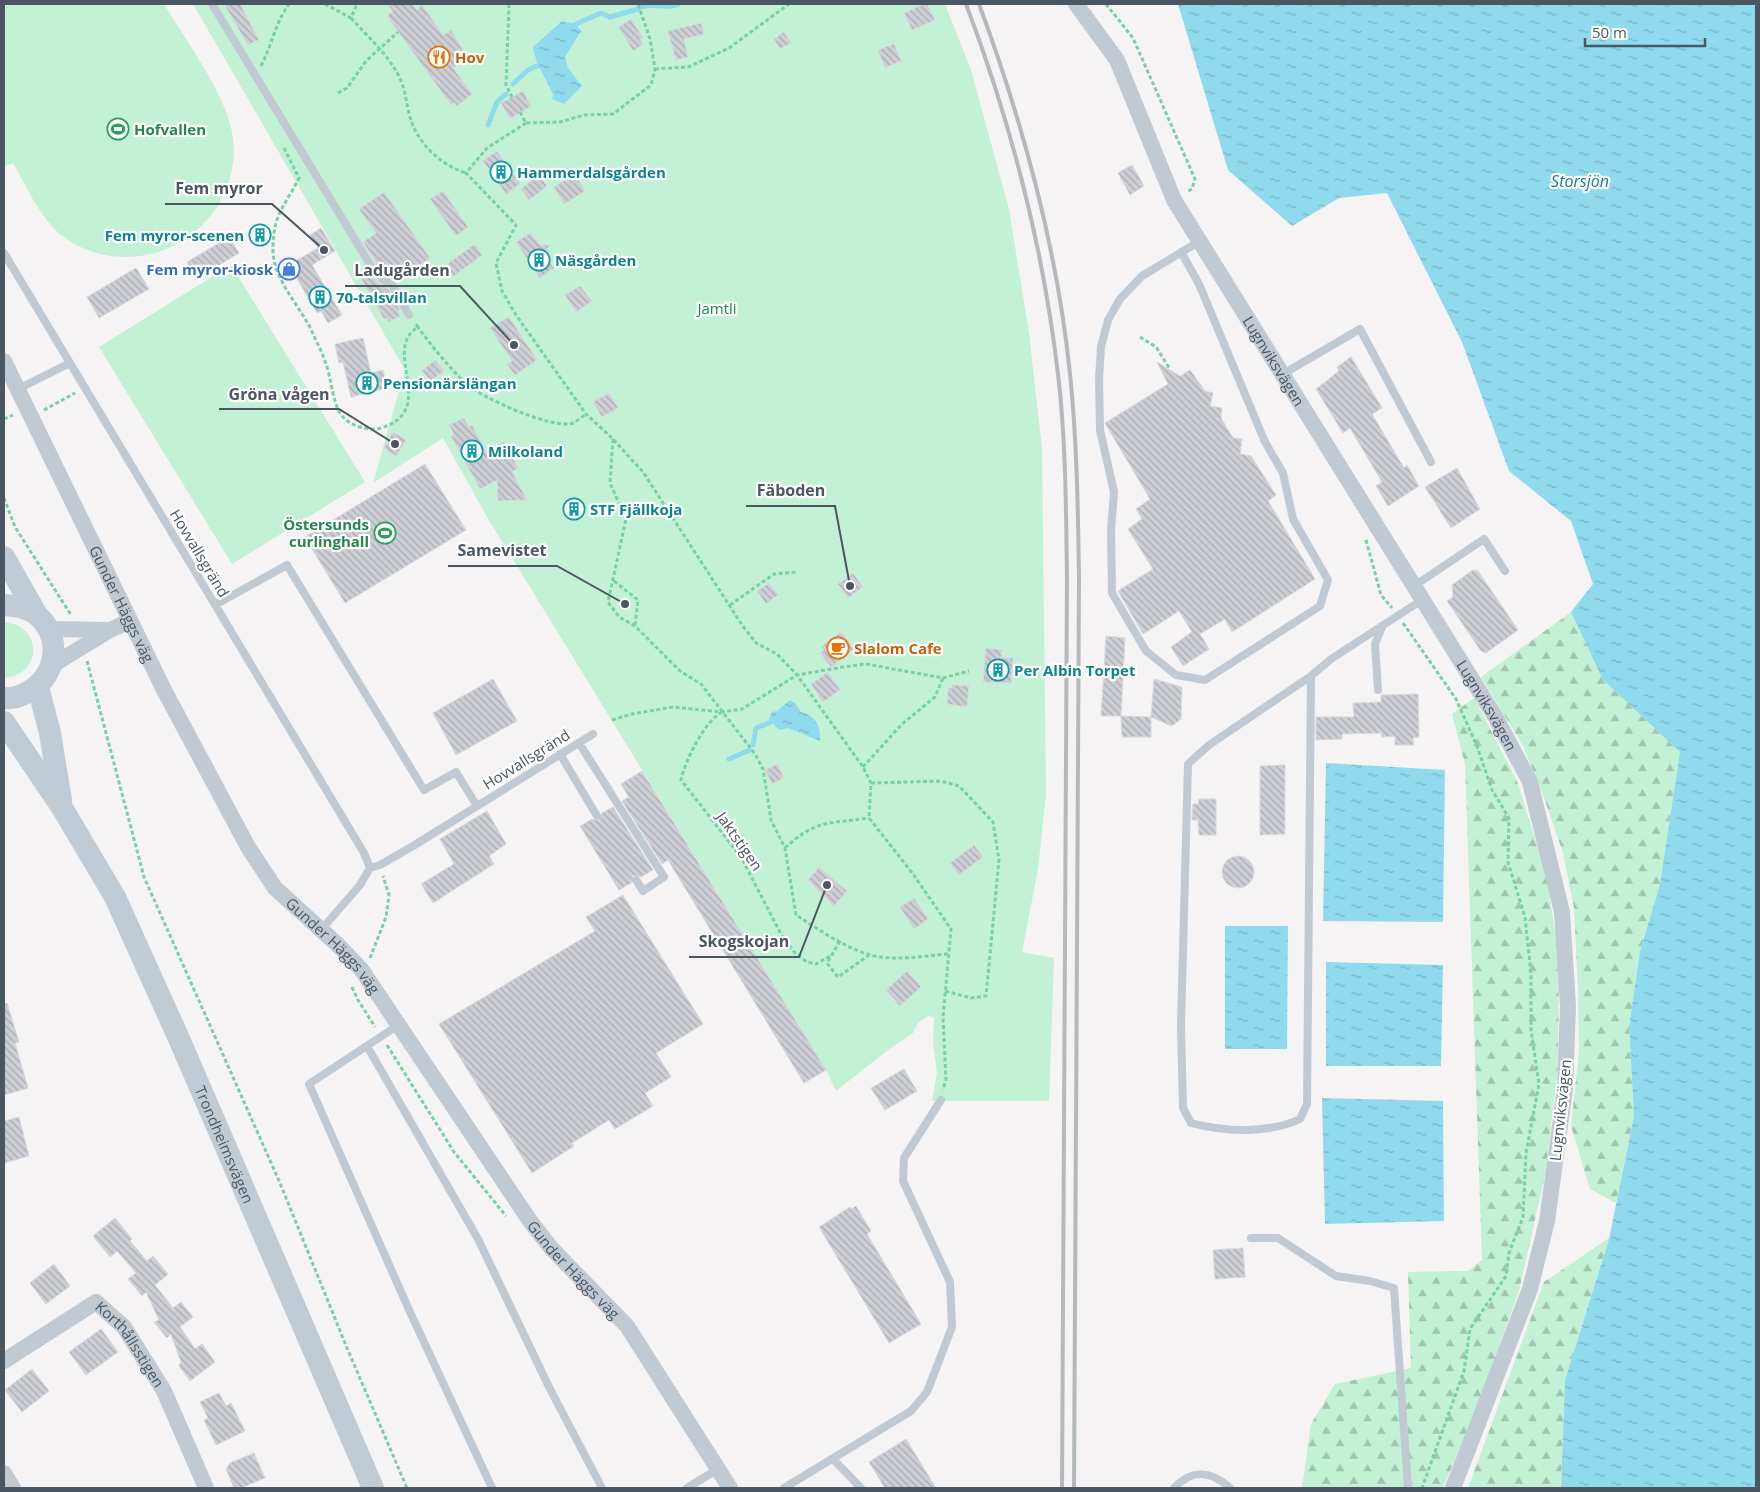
<svg xmlns="http://www.w3.org/2000/svg" width="1760" height="1492" viewBox="0 0 1760 1492" font-family="'Open Sans',sans-serif">
	<style>
		.forest { fill: url(#forest-firs) }
		.green { fill: #c3f1d5 }
		.water { fill: url(#water-ripples) }
		.lines { fill: none; stroke-linecap: round; stroke-linejoin: round }
		.stream { stroke: #90daee; stroke-width: 5 }
		.building { fill: url(#building-back-hatch); stroke: #d7d9de }
		.path { stroke: #7ad0a6; stroke-width: 3; stroke-dasharray: 4 2.5; stroke-linecap: butt }
		.service { stroke: #c1cad2; stroke-width: 8 }
		.minor { stroke: #c1cad2; stroke-width: 16 }
		.secondary { stroke: #c1cbd6; stroke-width: 22 }
		.rail { stroke: #b5b8bd; stroke-width: 4 }
		.labels { text-anchor: middle; dominant-baseline: central; stroke-width: 4.5; stroke-linejoin: round; paint-order: stroke }
		.food-label { font-size: 15px; font-weight: bold; fill: #c56008; stroke: #fff; text-anchor: start }
		.leisure-label { font-size: 15px; font-weight: bold; fill: #27864d; stroke: #fff; text-anchor: start }
		.culture-label { font-size: 15px; font-weight: bold; fill: #0d838f; stroke: #fff; text-anchor: start }
		.shop-label { font-size: 15px; font-weight: bold; fill: #366cbe; stroke: #fff; text-anchor: end }
		.park-label { font-size: 15px; fill: #17864f; stroke: #fff }
		.street-label { font-size: 15px; fill: #4a5661; stroke: #fff }
		.water-label { font-size: 16px; font-style: italic; fill: #0c7c9b; stroke: #fff }
		.leader { fill: none; stroke: #4a5661; stroke-width: 2 }
		.callout-dot { fill: #4a5661; stroke: #fff; stroke-width: 2 }
		.callout-label { font-size: 16px; text-anchor: middle; font-weight: bold; fill: #4a5661; stroke: #fff; stroke-width: 4.5; stroke-linejoin: round; paint-order: stroke }
	</style>
	<defs>
		<pattern id="forest-firs" width="22" height="20" patternUnits="userSpaceOnUse" patternTransform="scale(1.25)"><rect width="22" height="20" fill="#c3f1d5"/><path d="M5 1l3.5 6h-7zM16 11l3.5 6h-7z" fill="#a0c6b0"/></pattern>
		<pattern id="water-ripples" width="26" height="14" patternUnits="userSpaceOnUse" patternTransform="scale(1.25)"><rect width="26" height="14" fill="#90daee"/><path d="M2 4q2-2 4 0t4 0M15 11q2-2 4 0t4 0" fill="none" stroke="#78b4c4"/></pattern>
		<pattern id="building-back-hatch" width="6" height="6" patternUnits="userSpaceOnUse" patternTransform="scale(1.25)"><rect width="6" height="6" fill="#cdcfd5"/><path d="M-1 5l2 2M0 0l6 6M5-1l2 2" fill="none" stroke="#a8abb0"/></pattern>
	</defs>
	<rect width="100%" height="100%" fill="#f5f3f3"/>
	<path class="forest" d="M1571 612 1603 680 1680 752 1660 884 1640 951 1629 1027 1634 1116 1616 1203 1590 1189 1571 1126 1579 1052 1578 991 1574 908 1563 853 1542 792 1523 746 1481 677Z
		M1474 698 1517 781 1546 874 1559 957 1558 1068 1545 1175 1519 1291 1477 1407 1443 1488H1302L1311 1424 1335 1384 1411 1368 1408 1272 1468 1271 1482 1260 1465 764 1452 714Z
		M1609 1238 1565 1380 1561 1488H1468L1544 1282Z"/>
	<path class="green" d="M4 4H164C185 39 229 99 233 138 243 228 143 288 68 240 42 223 28 189 13 163L4 167Z
		M193 4H945L971 70 1009 209 1029 333 1042 449 1046 794 1038 869 1022 952 1054 958 1049 1101H932L937 1073 933 1042 934 1017 928 1016 918 1023 913 1033 888 1050 836 1091 826 1070 487 517 443 438 373 483 405 370Z
		M231 265 365 482 232 564 99 347Z
		M4 622C43 625 43 675 4 678Z"/>
	<path class="water" d="M1178 4H1756V1488H1561L1565 1380 1609 1239 1634 1116 1629 1027 1640 951 1660 884 1680 752 1603 680 1571 612 1593 584 1571 521 1509 471 1462 342 1387 193 1339 198 1292 226 1228 170Z
		M562 21 576 24 581 31 565 57 568 68 582 86 564 104 552 99 553 95 541 70 537 66C538 60 533 54 533 47Z
		M790 700 795 703 801 712C816 716 821 726 820 741L788 728 779 730 769 719 772 712 777 711Z
		M1326 763 1445 770 1443 922 1323 921Z
		M1225 926H1288L1287 1049H1225Z
		M1326 962 1443 965 1441 1066H1326Z
		M1322 1098 1443 1101 1444 1221 1325 1224Z"/>
	<g class="lines">
		<path class="stream" d="M642 7C654 2 667 10 679 4
			M576 24 601 13 610 17 638 9
			M513 84 528 70 537 66
			M488 125 497 102 506 94
			M753 745 756 728 771 722
			M729 759 750 750"/>
	</g>
	<path class="building" d="M224 4H240L259 40 248 45Z
		M387 4H412L417 10 422 5 443 35 451 30 466 55 460 59 462 62 453 68 472 94 457 106 455 103 451 105 387 16 393 11Z
		M924 4H927L935 20 912 30 904 13Z
		M631 19 643 38 640 39 643 45 633 51 619 27Z
		M701 23 704 34 684 39 688 57 676 60 668 31Z
		M784 32 791 43 780 49 774 39Z
		M894 44 901 61 885 68 878 50Z
		M523 91 531 106 510 119 501 103Z
		M497 151 520 184 506 194 483 161Z
		M1132 165 1144 186 1130 195 1118 173Z
		M575 174 585 191 564 204 554 187Z
		M539 175 547 186 529 200 521 189Z
		M443 191 468 227 456 236 430 199Z
		M384 192 430 258 396 281 387 276 376 263 363 242 376 233 359 209Z
		M261 226 268 237 258 244 251 233Z
		M321 228 335 251 312 265 342 315 328 323 321 311 317 313 295 275 289 279 278 265 289 258 292 263 318 248 310 235Z
		M531 233 540 245H550L544 254 554 268 540 278 516 242Z
		M229 237 239 253 198 278 187 262Z
		M475 244 482 255 454 276 446 265Z
		M136 268 149 289 99 318 87 297Z
		M370 273 379 284 388 289 400 310 397 311 400 316 389 322 386 318 384 319 361 278Z
		M580 286 592 301 576 312 565 295Z
		M509 317 537 360 515 375 507 364 512 361 490 328Z
		M363 338 371 373 383 370 387 388 351 397 343 362 339 363 335 344Z
		M1351 357 1382 408 1372 414 1404 468 1407 465 1419 486 1388 506 1376 486 1382 482 1350 428 1343 433 1316 389 1339 371 1337 367Z
		M435 360 444 371 431 381 422 371Z
		M1157 362 1180 376 1190 370 1205 391 1213 393 1210 406 1222 408 1221 418 1233 438 1242 439 1240 454 1251 456 1276 495 1268 501 1315 579 1232 632 1225 619 1200 634 1209 649 1183 666 1171 647 1192 632 1179 611 1143 634 1118 591 1153 569 1128 529 1142 519 1136 509 1150 499 1105 423 1168 384Z
		M609 393 618 408 602 417 593 402Z
		M464 418 469 427 472 425 486 452 504 442 518 468 512 472 527 500 498 501 497 480 480 489 451 436 454 434 449 425Z
		M393 432 406 440 396 456 384 448Z
		M425 464 466 530 345 603 305 537Z
		M1457 468 1480 509 1451 528 1425 487Z
		M1473 570 1478 571 1518 630 1486 653 1481 651 1447 601 1453 597 1452 585Z
		M853 573 863 587 848 598 838 584Z
		M769 583 778 595 766 604 757 591Z
		M841 632 854 649 831 667 820 653 824 650 821 647Z
		M1106 636 1125 638 1121 716H1101Z
		M986 648 1002 650 1001 658H1013L1011 683 983 682Z
		M828 672 840 690 823 702 811 684Z
		M493 679 517 721 456 755 433 713Z
		M1154 679 1182 687 1181 719 1172 726 1151 717Z
		M952 685 969 686 967 707 947 704 948 688H952Z
		M1418 694 1419 737 1413 738 1414 745H1395V736L1382 737 1381 733 1342 734V739L1316 740V717H1354L1353 703 1381 702V695Z
		M1121 716 1151 717V737H1122Z
		M777 764 784 778 772 784 765 770Z
		M1285 765V834L1260 835V766Z
		M642 771 826 1070 804 1083 668 860 662 864 622 801 629 797 621 784Z
		M1199 799H1216V835H1199L1198 820H1192L1193 804H1198Z
		M613 807 653 870 641 877 633 875 631 883 619 890 580 826 592 819 599 821 602 813Z
		M487 811 506 844 489 856 494 864 433 903 421 884 454 864 440 839Z
		M974 845 983 857 959 875 950 863Z
		M1222 872a16 16 0 1 1 32 0a16 16 0 1 1-32 0Z
		M819 867 847 891 834 906 808 880Z
		M623 895 703 1024 656 1053 671 1077 645 1093 653 1106 615 1129 609 1120 572 1143 574 1146 532 1173 439 1024 595 931 586 917Z
		M914 898 928 919 914 929 900 907Z
		M907 971 921 987 900 1006 886 990Z
		M7 1003 19 1042 15 1043 28 1088 4 1095V1004Z
		M904 1069 917 1091 885 1110 871 1088Z
		M19 1117 29 1156 4 1163V1121Z
		M856 1206 871 1231 867 1234 921 1324 889 1343 819 1227 850 1207 852 1209Z
		M115 1218 132 1239 130 1241 147 1261 153 1256 168 1274 155 1285 173 1308 181 1302 193 1317 180 1327 195 1349 202 1344 215 1362 190 1381 179 1366 181 1362 171 1334 167 1338 154 1322 159 1320 146 1292 142 1296 128 1279 136 1273 117 1251 110 1257 93 1236Z
		M1243 1248 1245 1277 1215 1279 1213 1250Z
		M54 1264 70 1286 46 1304 30 1283Z
		M101 1329 118 1352 86 1375 69 1352Z
		M32 1369 49 1391 22 1412 5 1390Z
		M219 1393 226 1406 231 1403 245 1431 216 1445 204 1420 208 1418 200 1402Z
		M906 1439 936 1488H885L869 1462Z
		M254 1453 265 1478 241 1488H234L226 1469 230 1463Z"/>
	<g class="lines">
		<path class="path" d="M325 4 351 18 357 4
			M509 4 506 85 512 97
			M1106 4 1133 38 1195 179 1192 189 1187 192
			M351 18C368 37 391 57 401 81 407 95 407 112 413 126 423 148 443 166 466 173
			M261 66C272 45 275 23 289 4
			M655 69 688 67 729 48 789 4
			M338 93 347 88 366 61 398 32
			M520 112 526 123 560 122 584 115 613 114 651 85 655 69 650 39 638 4
			M526 123 487 148 466 173 516 225 496 263 502 291 516 315 586 414 613 439 643 472 742 625 756 643 777 654 797 675 863 767 871 783 869 818 913 874 951 929 943 1018 946 1079 943 1090
			M284 148 299 178C285 206 273 214 273 248 272 280 302 307 314 336 318 345 323 354 326 364 331 377 333 407 343 417 353 427 369 431 381 428 440 410 380 350 418 327L416 324
			M417 326C432 346 448 367 467 384 482 398 553 430 573 423 577 421 582 417 586 414
			M1140 337 1156 347 1170 369
			M44 410 75 393
			M4 419 13 415
			M613 439 610 483 626 519 608 602 619 617 635 626 680 671 701 684 755 754 763 769 771 820 785 848 796 915C818 929 842 946 867 954 892 962 922 956 948 954
			M4 498 15 527 71 615
			M1366 540 1381 595 1392 608
			M614 581 638 600 635 626
			M730 605 774 574 797 572
			M1403 623 1456 699 1477 746 1492 790 1509 818 1508 862 1525 917 1531 974V1030L1539 1084 1526 1153 1523 1217 1509 1253 1506 1276 1470 1329 1464 1371 1422 1488
			M87 661 144 877 280 1183 347 1348 407 1488
			M722 712C704 722 685 761 681 780L741 857 782 936 795 953 807 962 816 964 832 955
			M612 720 632 714 673 707 722 712 742 709 797 675 843 667 866 664 943 678 969 671
			M863 767 902 724 935 697 943 678
			M871 783 941 781 959 786 993 822 999 860 986 996 971 998 945 991
			M785 848C816 819 829 824 869 818
			M840 941 827 963 838 977 869 955
			M370 958 386 917 389 895 383 876
			M352 987 358 1000 375 1027
			M387 1045 454 1152 506 1216"/>
		<path class="service" d="M212 4 371 266 383 280 392 285 409 315
			M1181 252 1199 284 1265 442 1283 473 1293 519 1328 580 1320 606 1205 680 1176 675 1146 651 1112 593 1111 532 1114 492 1100 430 1099 379 1101 347 1108 320 1120 299 1142 276 1200 241
			M4 253 364 853 370 868 360 885 321 930
			M1283 374 1360 329 1431 462
			M18 389 70 363
			M1414 586 1484 539 1505 571
			M215 605 287 565 424 790 456 772 477 806
			M1311 676 1307 1104 1300 1119C1268 1134 1225 1132 1191 1123L1183 1108 1181 1025 1188 764 1209 745 1311 676 1331 659 1422 600
			M1378 690 1375 644 1382 627
			M579 743 664 877 643 891 636 880
			M560 754 597 816
			M370 868 380 865 413 846 593 734
			M400 1024 309 1084 410 1312 492 1488
			M367 1046 478 1239 550 1389 602 1488
			M1251 1238H1278L1336 1276 1370 1281 1394 1288 1408 1488
			M833 1459 861 1488
			M687 1488 718 1469
			M784 1488 911 1411 927 1392 952 1327 950 1282 903 1181 904 1158 941 1100
			M1174 1488C1193 1468 1211 1471 1230 1488"/>
		<g class="minor">
			<path id="s1" d="M1076 4 1117 60 1174 200 1496 718 1530 782 1562 912 1568 1006 1565 1089 1547 1221 1530 1289 1453 1488"/>
			<path id="s2" d="M4 361 164 690 248 847 275 888 339 946 361 969 530 1221 552 1249 627 1326 730 1488"/>
			<path d="M48 629 110 630"/>
			<path d="M51 666 110 630 130 621"/>
			<path id="s3" d="M4 1361 96 1302 124 1327 164 1391 206 1488"/>
			<path d="M4 1473 13 1488"/>
		</g>
		<g class="secondary">
			<path d="M4 557 37 615"/>
			<path d="M4 605C16 606 27 607 37 615 64 638 56 679 26 693 17 697 13 699 4 698"/>
			<path d="M38 687 50 733 61 800"/>
			<path id="s4" d="M4 722 61 806 115 897 180 1041 373 1488"/>
		</g>
		<path class="rail" d="M966 4C1011 123 1043 246 1058 374 1066 441 1066 510 1067 578L1062 1488
			M979 4C1023 123 1057 247 1070 374 1077 441 1078 510 1079 578L1074 1488"/>
	</g>
	<defs>
		<g id="restaurant-ring" transform="scale(1.125)"><circle r="9.5" fill="#fff" stroke="#e8710a" stroke-width="1.5"/><path d="M-5-6h1v4h1v-4h1v4h1v-4h1v5L-1.5 .5V6h-2V.5L-5-1ZM5-6V6H3V1.5H1.5Q1.5-4 5-6Z" fill="#e8710a"/></g>
		<g id="stadium-ring" transform="scale(1.125)"><circle r="9.5" fill="#fff" stroke="#2e9e5b" stroke-width="1.5"/><path d="M0-5a6.5 5 0 1 0 0 10a6.5 5 0 1 0 0-10ZM-3.5-1.8h7v3.6h-7Z" fill="#2e9e5b"/></g>
		<g id="building-ring" transform="scale(1.125)"><circle r="9.5" fill="#fff" stroke="#0f9aa8" stroke-width="1.5"/><path d="M-4-6H4V6H1V3H-1V6H-4ZM-2.5-4.3h1.7v1.8h-1.7ZM.8-4.3h1.7v1.8H.8ZM-2.5-1h1.7V.8h-1.7ZM.8-1h1.7V.8H.8Z" fill="#0f9aa8"/></g>
		<g id="shop-ring" transform="scale(1.125)"><circle r="9.5" fill="#fff" stroke="#3f7fe0" stroke-width="1.5"/><path d="M-5-2.5h2.3a2.7 3.5 0 0 1 5.4 0H5L5.5 6h-11ZM-1.5-2.5h3a1.5 2.3 0 0 0-3 0Z" fill="#3f7fe0"/></g>
		<g id="cafe-ring" transform="scale(1.125)"><circle r="9.5" fill="#fff" stroke="#e8710a" stroke-width="1.5"/><path d="M-5.5-4.5H6V0H3Q3 3.5 0 3.5H-2.5Q-5.5 3.5-5.5 0ZM3-3.2v2h1.7v-2ZM-6 4.5H4V6H-6Z" fill="#e8710a"/></g>
	</defs>
	<g fill-rule="evenodd">
		<use href="#restaurant-ring" x="439" y="57"/>
		<use href="#stadium-ring" x="118" y="129"/>
		<use href="#building-ring" x="501" y="172"/>
		<use href="#building-ring" x="260" y="235"/>
		<use href="#building-ring" x="539" y="260"/>
		<use href="#shop-ring" x="289" y="269"/>
		<use href="#building-ring" x="320" y="297"/>
		<use href="#building-ring" x="367" y="383"/>
		<use href="#building-ring" x="472" y="451"/>
		<use href="#building-ring" x="574" y="509"/>
		<use href="#stadium-ring" x="385" y="533"/>
		<use href="#cafe-ring" x="838" y="648"/>
		<use href="#building-ring" x="998" y="670"/>
	</g>
	<g class="labels">
		<g class="food-label">
			<text x="455" y="57">Hov</text>
			<text x="854" y="648">Slalom Cafe</text>
		</g>
		<g class="leisure-label">
			<text x="134" y="129">Hofvallen</text>
			<text x="369" y="524" text-anchor="end">Östersunds<tspan x="369" dy="17">curlinghall</tspan></text>
		</g>
		<g class="culture-label">
			<text x="517" y="172">Hammerdalsgården</text>
			<text x="244" y="235" text-anchor="end">Fem myror-scenen</text>
			<text x="555" y="260">Näsgården</text>
			<text x="336" y="297">70-talsvillan</text>
			<text x="383" y="383">Pensionärslängan</text>
			<text x="488" y="451">Milkoland</text>
			<text x="590" y="509">STF Fjällkoja</text>
			<text x="1014" y="670">Per Albin Torpet</text>
		</g>
		<g class="shop-label">
			<text x="273" y="269">Fem myror-kiosk</text>
		</g>
		<g class="park-label">
			<text x="717" y="308">Jamtli</text>
		</g>
		<g class="street-label">
			<text stroke="none"><textPath href="#s1" startOffset="410">Lugnviksvägen</textPath></text>
			<text transform="translate(200 553) rotate(59)">Hovvallsgränd</text>
			<text stroke="none"><textPath href="#s2" startOffset="270">Gunder Häggs väg</textPath></text>
			<text stroke="none"><textPath href="#s1" startOffset="815">Lugnviksvägen</textPath></text>
			<text transform="translate(526 759) rotate(-32)">Hovvallsgränd</text>
			<text transform="translate(740 841) rotate(55)">Jaktstigen</text>
			<text stroke="none"><textPath href="#s2" startOffset="675">Gunder Häggs väg</textPath></text>
			<text transform="translate(1560 1110) rotate(-84)">Lugnviksvägen</text>
			<text stroke="none"><textPath href="#s4" startOffset="478">Trondheimsvägen</textPath></text>
			<text stroke="none"><textPath href="#s2" startOffset="1080">Gunder Häggs väg</textPath></text>
			<text stroke="none"><textPath href="#s3" startOffset="164">Korthållsstigen</textPath></text>
		</g>
		<g class="water-label">
			<text x="1580" y="181">Storsjön</text>
		</g>
	</g>
	<path class="leader" d="M324 250L272 204H165M514 345L460 286H345M395 444L339 409H219M850 586L835 506H746M625 604L557 566H448M827 885L799 957H689"/>
	<g class="callout-dot">
		<circle cx="324" cy="250" r="5"/>
		<circle cx="514" cy="345" r="5"/>
		<circle cx="395" cy="444" r="5"/>
		<circle cx="850" cy="586" r="5"/>
		<circle cx="625" cy="604" r="5"/>
		<circle cx="827" cy="885" r="5"/>
	</g>
	<g class="callout-label">
		<text x="219" y="194">Fem myror</text>
		<text x="402" y="276">Ladugården</text>
		<text x="279" y="400">Gröna vågen</text>
		<text x="791" y="496">Fäboden</text>
		<text x="502" y="556">Samevistet</text>
		<text x="744" y="947">Skogskojan</text>
	</g>
	<rect width="1760" height="1492" fill="none" stroke="#4a5661" stroke-width="10"/>
	<path d="M1585 38v8h120v-8" fill="none" stroke="#4a5661" stroke-width="2.5"/>
	<text x="1592" y="38" font-size="15" fill="#4a5661" stroke="#ffffff" stroke-width="4" paint-order="stroke">50 m</text>
</svg>
